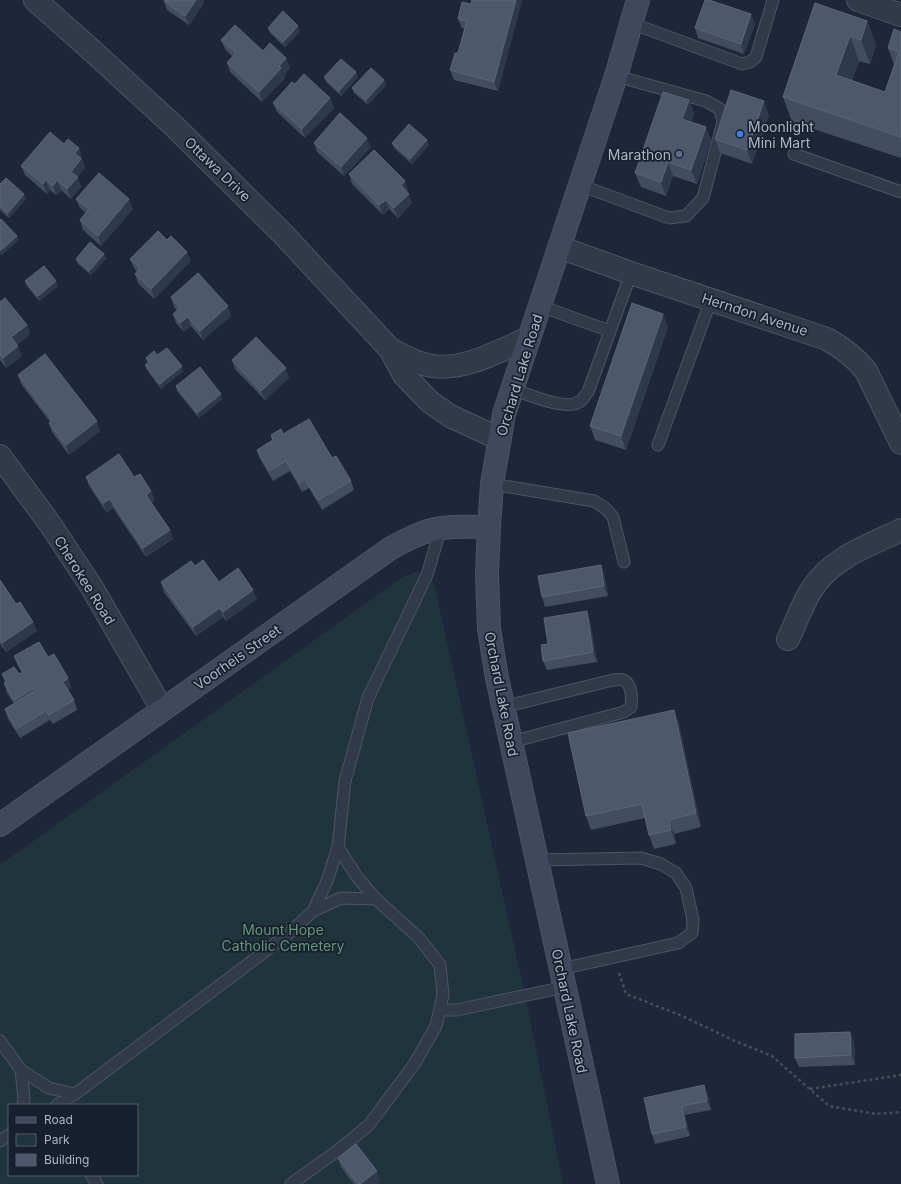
<svg xmlns="http://www.w3.org/2000/svg" width="901" height="1184" viewBox="0 0 901 1184" font-family="Inter,sans-serif">
	<style>
		.green { fill: #20353b; fill-rule: evenodd }
		.lines { fill: none; stroke-linecap: round; stroke-linejoin: round }
		.lane-casing { stroke: #4d5465; stroke-width: 13 }
		.street-casing { stroke: #4d5465; stroke-width: 24 }
		.secondary-casing { stroke: #4d5465; stroke-width: 24 }
		.path { stroke: #3e5258; stroke-width: 2.5; stroke-dasharray: 3 3; stroke-linecap: butt }
		.lane { stroke: #323a4a; stroke-width: 11 }
		.street { stroke: #323a4a; stroke-width: 22 }
		.secondary { stroke: #40485d; stroke-width: 22 }
		.wall { fill: #424d62 }
		.shaded-wall { fill: #2f394d }
		.building { fill: #4d586d; stroke: #5c667b }
		.shop-dot { fill: #3f7fe0; stroke: #181f2e; stroke-width: 1.5 }
		.service-dot { fill: #5c6f8a; stroke: #181f2e; stroke-width: 1.5 }
		.labels { text-anchor: middle; dominant-baseline: central; stroke-width: 3.5; stroke-linejoin: round; paint-order: stroke }
		.poi-label { font-size: 14px; fill: #acb4c7; stroke: #181f2e; text-anchor: start }
		.street-label { font-size: 14px; fill: #acb4c7; stroke: #181f2e }
		.park-label { font-size: 14px; fill: #629974; stroke: #181f2e }
	</style>
	<rect width="100%" height="100%" fill="#1e2739"/>
	<path class="green" d="M415 572C426 572 432 578 435 588L525 995 563 1184H0V865L400 579ZM9 1105H137V1175H9Z"/>
	<g class="lines">
		<g class="lane-casing">
			<path id="lane" d="M631 23 742 64 750 62 756 57 773 0
				M794 154 901 192
				M580 185 669 218 686 216 703 198 723 122 720 109 706 101 616 76
				M540 306 610 331
				M512 389C528 394 565 411 579 402 583 400 585 395 588 392L631 273
				M658 445 711 300
				M492 484 594 501 605 508 613 517 624 562
				M503 707 613 680C615 680 620 679 623 680 632 684 632 698 631 707L624 712 511 742
				M537 860 641 858 661 864 676 873 686 888 693 920 692 933 678 943 561 969
				M313 911 341 898 376 899
				M440 1010H457L565 987
				M0 1041 21 1070 49 1088 75 1094
				M21 1070 24 1099 23 1105
				M57 1105 75 1094 288 934 313 911 327 881 338 847 345 781 368 698 427 575 441 528
				M0 1141 9 1135
				M91 1175 97 1184
				M291 1184 337 1151 369 1125 415 1063 436 1026 443 995 440 965 419 938 376 899 357 877 338 847"/>
		</g>
		<g class="street-casing">
			<path id="street" d="M35 0 88 47 174 126 283 234 390 349 404 375 429 401 450 416 500 439
				M858 0 901 15
				M559 247 631 273 827 339C843 348 855 357 866 371L901 443
				M390 349C404 356 417 364 433 366 464 371 501 350 529 338
				M0 456 50 524 91 586 162 709
				M788 639C796 623 802 604 812 589 831 558 870 545 901 530"/>
		</g>
		<g class="secondary-casing">
			<path id="secondary" d="M0 825 391 548C406 540 424 530 442 528 457 526 473 527 489 527
				M608 1184 497 678 489 629 487 574 489 527 492 484 504 414 616 76 638 0"/>
		</g>
		<path class="path" d="M619 973 626 994 680 1015 735 1041 772 1056 829 1106 876 1114 901 1112
			M810 1089 901 1075"/>
		<use href="#lane" class="lane"/>
		<use href="#street" class="street"/>
		<use href="#secondary" class="secondary"/>
	</g>
	<path class="wall" d="M165 0H203L204 3 189 25 167 10 164 1Z
		M472 0H522L498 91 454 80 450 70 458 53 464 29 462 28 458 19 471 4Z
		M815 3 867 21 876 45 870 64 859 61 852 81 885 92 894 65 888 48 901 32V158L792 122 783 97Z
		M755 24 744 54 698 38 695 28Z
		M268 28 300 31 285 47 270 33Z
		M221 40 286 58 290 68 284 75 285 78 262 102 230 72 227 63 232 56 225 49Z
		M324 77H358L341 96 326 82Z
		M384 80 386 85 368 105 354 93 352 88Z
		M295 84 330 98 334 108 305 138 277 112 273 103Z
		M689 100 694 114 691 122 706 127 711 141 697 184 673 176 666 196 641 187 635 173Z
		M769 115 752 164 720 153 715 139Z
		M314 143 371 147 344 176 317 152Z
		M392 143 429 145 412 164 394 148Z
		M64 144 79 148 82 158V159L85 168 77 177 81 187 71 199 61 190 56 195 50 190 47 194 25 175 21 166Z
		M349 174 408 191 407 192 412 203 398 218 389 209 383 215 352 184Z
		M0 184 26 199 9 218 0 210Z
		M76 199 133 209 101 246 83 230 80 220 86 213 80 208Z
		M167 240 191 261 154 299 138 283 135 274 137 272 134 268 130 259Z
		M104 254 106 259 91 275 78 264 76 259Z
		M25 281 58 286 39 301 27 286Z
		M171 297 231 316 203 340 191 326 184 332 176 323 173 314 177 310 174 307Z
		M0 302 27 325 30 334 17 345 22 356 6 368 0 360Z
		M668 327 626 450 595 440 590 426Z
		M157 355 183 371 161 389 147 370 145 365 148 363 146 358Z
		M232 360 289 378 265 400 235 369Z
		M18 375 100 431 69 455 52 432 49 423 50 422 21 384Z
		M176 386 222 399 199 418 177 391Z
		M283 434 332 458 351 481 354 490 322 510 309 488 302 492 290 471 273 481 260 459 257 450 272 440 271 435Z
		M86 477H134L155 500 151 503 170 530 173 539 146 557 113 508 107 513 89 486Z
		M601 565 604 574 608 596 545 607 542 597Z
		M195 566 219 582 257 599 226 621 223 617 196 636 164 592 161 582Z
		M0 580 16 604 37 631 6 652 0 644Z
		M590 621 597 662 547 670 543 661 548 644Z
		M14 656 48 657 68 678 71 688 68 690 74 700 77 710 53 724 50 720 20 738 8 719 5 709 14 704 7 693 4 683 5 682 2 674H19L22 673 18 666Z
		M674 710 679 724 701 827 674 834 676 844 654 849 649 835 645 818 591 830 586 816Z
		M850 1032 854 1042 855 1065 799 1067 795 1058Z
		M704 1085 708 1095 711 1110 685 1115 690 1136 655 1144 652 1134Z
		M338 1158 380 1180 376 1184H354L341 1167Z"/>
	<path class="shaded-wall" d="M196 0H203L204 3 189 25 185 16Z
		M516 0H522L498 91 494 82Z
		M751 14 755 24 744 54 741 44Z
		M867 21 876 45 870 64 861 40Z
		M298 26 300 31 285 47 283 42Z
		M850 36 859 61 845 100 836 75Z
		M286 58 290 68 284 75 285 78 262 102 259 92 279 66Z
		M356 72 358 77 341 96 339 91Z
		M384 80 386 85 368 105 366 100Z
		M330 98 334 108 305 138 302 129Z
		M689 100 694 114 687 133 682 119Z
		M764 101 769 115 752 164 747 150Z
		M706 127 711 141 697 184 691 170Z
		M367 138 371 147 344 176 341 167Z
		M427 140 429 145 412 164 410 159Z
		M79 148 82 158V159L85 168 74 181 71 172 75 153Z
		M668 162 673 176 666 196 661 182Z
		M78 177 81 187 71 199 67 189Z
		M46 180 50 190 47 194 43 184Z
		M57 180 61 190 56 195 53 186Z
		M405 181 408 191 404 195 401 185Z
		M24 194 26 199 9 218 8 213Z
		M409 194 412 203 398 218 394 208Z
		M129 199 133 209 101 246 98 236Z
		M386 200 389 209 383 215 379 205Z
		M17 236 19 240 1 256 0 251Z
		M187 252 191 261 154 299 151 289Z
		M104 254 106 259 91 275 89 271Z
		M56 281 58 286 39 301 38 296Z
		M228 306 231 316 203 340 200 331Z
		M663 314 668 327 626 450 621 436Z
		M188 317 191 326 184 332 180 323Z
		M27 325 30 334 15 347 11 337Z
		M18 346 22 356 6 368 3 358Z
		M182 366 183 371 161 389 160 384Z
		M286 368 289 378 265 400 261 391Z
		M221 394 222 399 199 418 197 413Z
		M97 421 100 431 69 455 66 445Z
		M151 491 155 500 149 504 146 495Z
		M110 499 113 508 107 513 103 503Z
		M170 530 173 539 146 557 143 548Z
		M601 565 604 574 608 596 604 586Z
		M253 590 257 599 226 621 223 612Z
		M220 608 223 617 196 636 193 627Z
		M587 611 590 621 597 662 593 652Z
		M33 622 37 631 6 652 2 643Z
		M68 678 71 688 66 691 63 682Z
		M674 710 679 724 701 827 696 813Z
		M669 820 674 834 676 844 671 830Z
		M850 1032 854 1042 855 1065 851 1055Z
		M704 1085 708 1095 711 1110 707 1101Z
		M682 1106 685 1115 690 1136 686 1127Z
		M377 1171 380 1180 376 1184H360Z"/>
	<path class="building" d="M165 0H196L185 16 164 1Z
		M472 0H516L494 82 450 70 455 53H458L467 21 458 19 462 2 471 4Z
		M705 0H709L751 14 741 44 695 28Z
		M815 3 867 21 861 40 850 36 836 75 885 92 899 52 888 48 894 29 901 32V137L783 97Z
		M283 11 298 26 283 42 268 28Z
		M235 25 263 51 270 43 286 58 279 66 281 68 259 92 227 63 236 53 221 40Z
		M341 59 356 72 339 91 324 77Z
		M371 68 384 80 366 100 352 88Z
		M304 74 330 98 302 129 273 103 292 82 295 84Z
		M731 90 764 101 747 150 715 139Z
		M663 92 689 100 682 119 706 127 691 170 668 162 661 182 635 173Z
		M340 113 367 138 341 167 314 143Z
		M409 124 427 140 410 159 392 143Z
		M50 132 64 144 68 139 79 148 75 153 81 159 71 172 78 177 67 189 57 180 53 186 46 180 43 184 21 166Z
		M374 150 405 181 401 185 409 194 394 208 386 200 379 205 349 174Z
		M99 173 129 199 98 236 80 220 89 209 76 199Z
		M6 178 24 194 8 213 0 206V184Z
		M1 219 17 236 0 251V220Z
		M158 231 167 240 171 236 187 252 151 289 135 274 140 268 130 259Z
		M90 242 104 254 89 271 76 259Z
		M44 266 56 281 38 296 25 281Z
		M198 273 228 306 200 331 188 317 180 323 173 314 180 308 171 297Z
		M5 298 27 325 11 337 18 346 3 358 0 355V302Z
		M632 303 663 314 621 436 590 426Z
		M256 337 286 368 261 391 232 360Z
		M167 348 182 366 160 384 145 365 149 362 146 358 154 351 157 355Z
		M45 354 97 421 66 445 49 423 52 420 18 375Z
		M200 367 221 394 197 413 176 386Z
		M309 419 332 458 336 456 351 481 318 500 305 479 299 483 286 461 269 471 257 450 273 440 271 435 281 429 283 434Z
		M119 454 134 477 140 474 151 491 146 495 170 530 143 548 110 499 103 503 86 477Z
		M203 560 219 582 238 568 253 590 223 612 220 608 193 627 161 582 191 561 195 566Z
		M601 565 604 586 542 597 538 576Z
		M0 580 16 604 20 602 33 622 2 643 0 640Z
		M587 611 593 652 543 661 541 645 548 644 544 618Z
		M39 642 48 657 54 654 68 678 63 682 74 700 49 715 46 711 16 729 5 709 35 691 33 688 14 700 4 683 7 682 2 674 14 667 19 674 23 672 14 656Z
		M674 710 696 813 669 820 671 830 649 835 642 804 586 816 568 733Z
		M850 1032 851 1055 795 1058V1034Z
		M704 1085 707 1101 682 1106 686 1127 652 1134 644 1098Z
		M356 1144 377 1171 360 1184H358L338 1158Z"/>
	<circle class="shop-dot" cx="740" cy="134" r="4"/>
	<circle class="service-dot" cx="679" cy="154" r="4"/>
	<g class="labels">
		<g class="poi-label">
			<text x="748" y="126">Moonlight<tspan x="748" dy="16">Mini Mart</tspan></text>
			<text x="671" y="154" text-anchor="end">Marathon</text>
		</g>
		<g class="street-label">
			<text transform="translate(218 169) rotate(44)">Ottawa Drive</text>
			<text transform="translate(755 314) rotate(18)">Herndon Avenue</text>
			<text transform="translate(519 375) rotate(-73)">Orchard Lake Road</text>
			<text transform="translate(85 580) rotate(58)">Cherokee Road</text>
			<text transform="translate(237 657) rotate(-35)">Voorheis Street</text>
			<text transform="translate(502 694) rotate(79)">Orchard Lake Road</text>
			<text transform="translate(570 1011) rotate(78)">Orchard Lake Road</text>
		</g>
		<g class="park-label">
			<text x="283" y="929">Mount Hope<tspan x="283" dy="16">Catholic Cemetery</tspan></text>
		</g>
	</g>
	<rect x="8" y="1104" width="130" height="72" fill="#181f2e" stroke="#535b6b"/>
	<rect x="16" y="1117" width="20" height="6" fill="#40485d" stroke="#535b6b"/>
	<text x="44" y="1124" font-size="12" fill="#acb4c7">Road</text>
	<rect x="16" y="1134" width="20" height="12" fill="#20353b" stroke="#535b6b"/>
	<text x="44" y="1144" font-size="12" fill="#acb4c7">Park</text>
	<rect x="16" y="1154" width="20" height="12" fill="#4d586d" stroke="#535b6b"/>
	<text x="44" y="1164" font-size="12" fill="#acb4c7">Building</text>
</svg>
